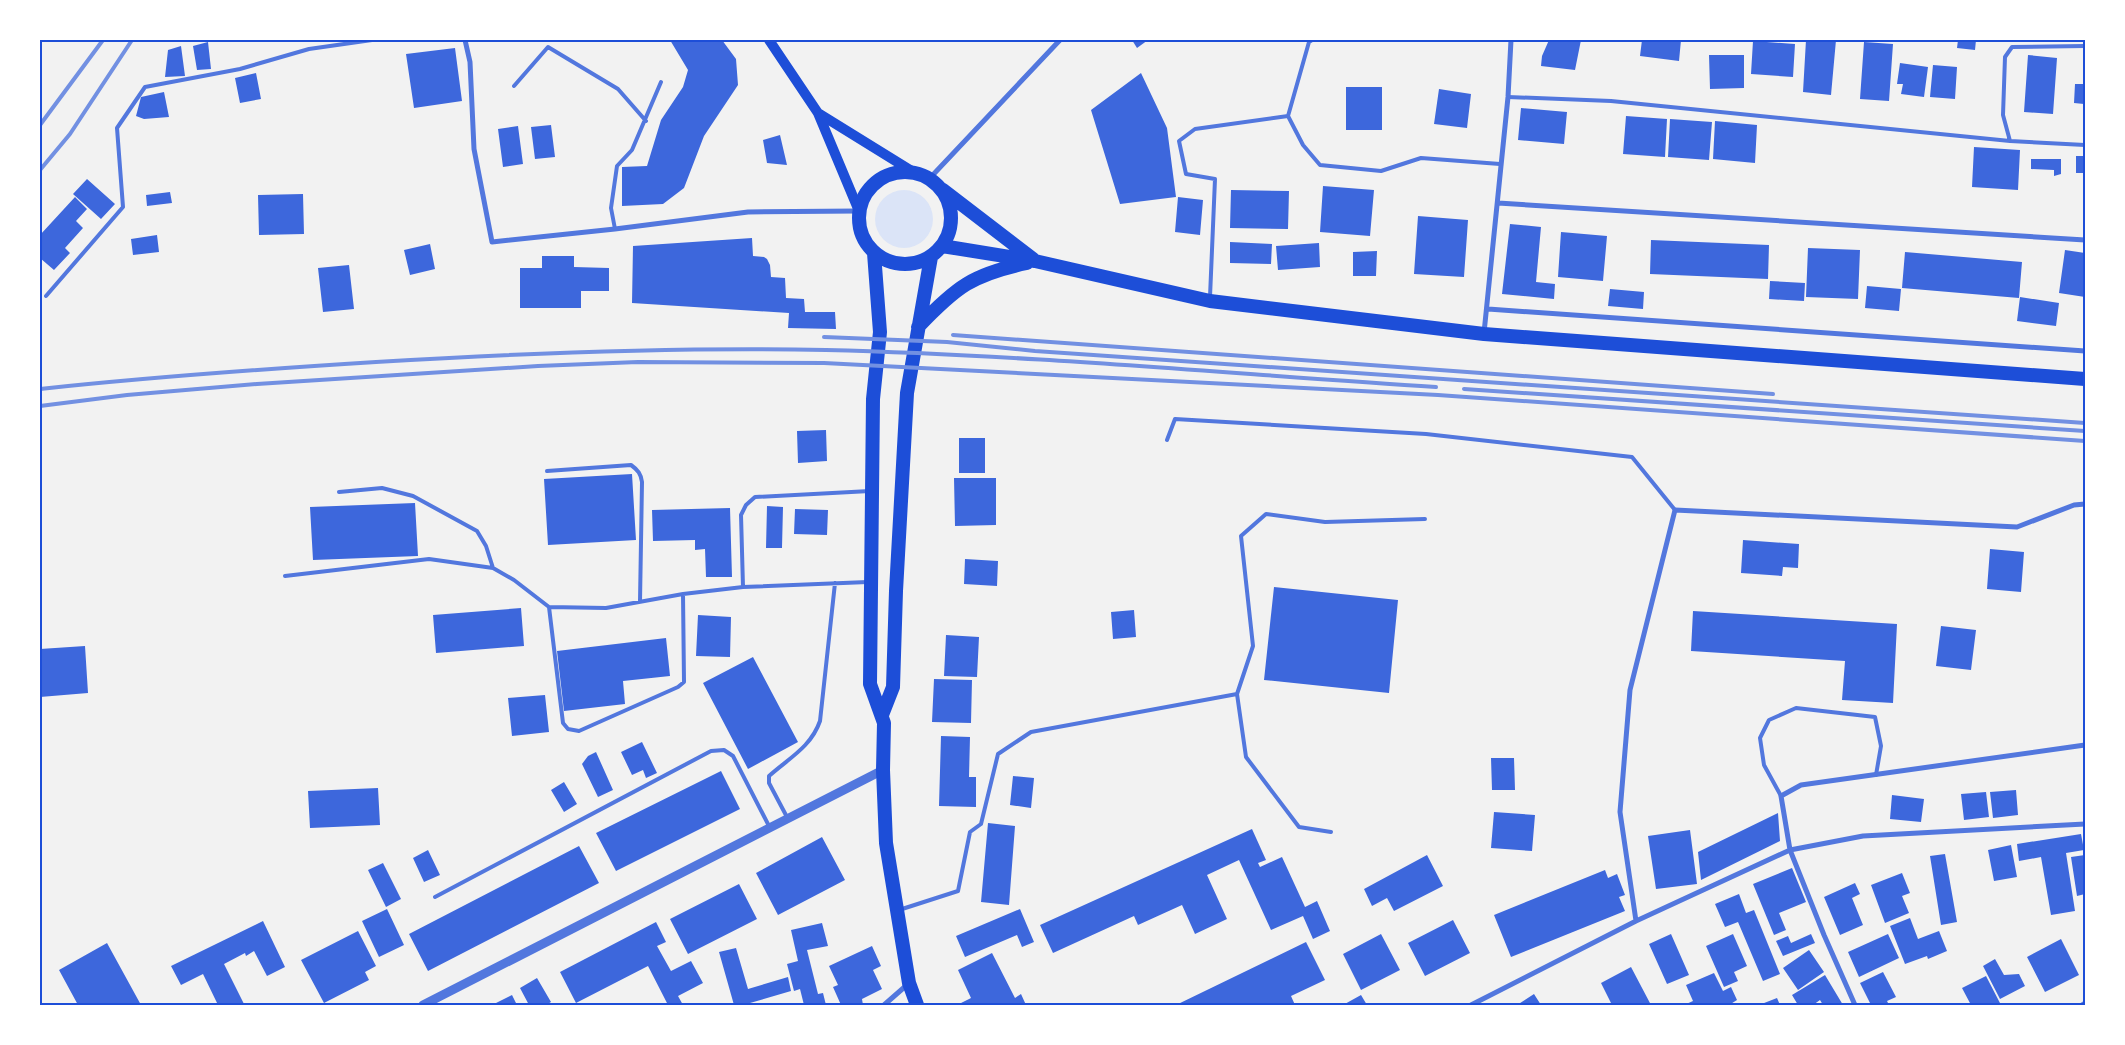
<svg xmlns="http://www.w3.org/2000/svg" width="2125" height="1045" viewBox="0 0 2125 1045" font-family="'Space Grotesk',sans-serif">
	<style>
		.green { fill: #dbe4f7 }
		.building { fill: #3d67dc }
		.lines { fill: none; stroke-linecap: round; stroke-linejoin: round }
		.service { stroke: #5277de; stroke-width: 4 }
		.minor { stroke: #5277de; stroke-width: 5 }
		.tertiary { stroke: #5277de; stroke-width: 9 }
		.secondary { stroke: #1d4ed8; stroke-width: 10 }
		.trunk { stroke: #1d4ed8; stroke-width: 14 }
		.rail { stroke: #7290e2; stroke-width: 4 }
		.neatline { fill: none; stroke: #1d4ed8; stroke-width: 2 }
	</style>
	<rect width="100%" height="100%" fill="#f2f2f2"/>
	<path class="green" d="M875 219a29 29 0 1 1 58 0a29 29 0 1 1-58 0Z"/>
	<path class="building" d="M670 40H722L736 59 738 85 704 136 684 188 663 204 622 206V167L647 166 661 120 683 87 688 70Z
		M1132 40H1148L1137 48Z
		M1549 40H1581L1575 70 1541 66 1542 56Z
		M1642 40H1681L1679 61 1640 56Z
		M1806 40H1836L1831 95 1803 92Z
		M1958 40H1976L1975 50 1957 48Z
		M1753 41 1795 44 1793 77 1751 74Z
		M208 42 211 69 197 70 193 46Z
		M1864 42 1893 44 1889 101 1860 99Z
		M181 46 185 76 165 77 168 50Z
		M455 48 462 101 414 108 406 54Z
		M1709 55H1744V88L1710 89Z
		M2028 55 2057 58 2053 114 2024 112Z
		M1900 63 1928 67 1924 97 1901 94 1903 84H1897Z
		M1933 65 1957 67 1955 99 1930 97Z
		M256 73 261 99 240 103 235 78Z
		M1141 73 1167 128 1176 197 1120 204 1091 110Z
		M2075 84H2085L2084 104 2074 103Z
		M1346 87H1382V130H1346Z
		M1439 89 1471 94 1467 128 1434 124Z
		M164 92 169 117 144 119 136 116 141 97Z
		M1521 108 1567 112 1564 144 1518 140Z
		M1626 116 1667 119 1665 157 1623 154Z
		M1670 119 1712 122 1709 160 1668 157Z
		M1715 121 1757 125 1755 163 1713 159Z
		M551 125 555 157 535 159 531 127Z
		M518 126 523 164 503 167 498 129Z
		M780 135 787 165 767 163 763 140Z
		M1974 147 2020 150 2018 190 1972 187Z
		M2076 156H2085V173H2076Z
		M2031 159H2061V174L2054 176V170L2031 169Z
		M87 179 115 204 101 219 73 194Z
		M1323 186 1374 190 1370 236 1320 232Z
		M1231 190 1289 191 1288 229 1230 228Z
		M170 192 172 203 147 206 146 195Z
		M303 194 304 234 259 235 258 195Z
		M75 197 87 209 76 221 83 228 65 248 70 253 54 270 40 258V235Z
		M1178 197 1203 200 1200 235 1175 232Z
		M1418 216 1468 220 1464 277 1414 274Z
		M1510 224 1541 227 1536 282 1555 284 1554 299 1502 294Z
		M1561 232 1607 236 1603 281 1558 277Z
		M157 235 159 252 133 255 131 239Z
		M752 238 753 256 764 257 767 259 770 265 771 277 785 278 786 298 804 299 805 312H835L836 329 788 328 789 313 632 303 633 246Z
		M1651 240 1769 245 1768 279 1650 274Z
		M1230 242 1272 244 1271 264 1230 263Z
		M1319 243 1320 267 1278 270 1276 246Z
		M430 244 435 269 410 275 404 250Z
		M1808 248 1860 250 1858 299 1806 297Z
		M2065 250 2085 253V297L2059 293Z
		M1377 251 1376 276H1353V252Z
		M1905 252 2022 262 2019 298 1902 288Z
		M542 256H574V267L609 268V291H581V308H520V268H542Z
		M349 265 354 309 323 312 318 268Z
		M1770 281 1805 283 1804 301 1769 299Z
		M1867 286 1901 289 1899 311 1865 308Z
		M1610 289 1644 292 1643 309 1608 306Z
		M2020 297 2059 303 2056 326 2017 321Z
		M826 430 827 461 798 463 797 431Z
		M959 438H985V473H959Z
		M632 474 636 540 548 545 544 479Z
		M954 478H996V525L955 526Z
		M415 503 418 556 313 560 310 507Z
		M767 506 783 507 782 548H766Z
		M730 508 732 577H706L705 549 695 550V540L653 541 652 510Z
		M795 509 828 510 827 535 794 534Z
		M1743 540 1799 544 1798 568 1783 567 1782 576 1741 573Z
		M1990 549 2024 552 2021 592 1987 589Z
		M965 559 998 561 997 586 964 584Z
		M1274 587 1398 600 1389 693 1264 680Z
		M521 608 524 646 436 653 433 615Z
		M1134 610 1136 637 1113 639 1111 612Z
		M1693 611 1897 624 1893 703 1842 700 1845 661 1691 651Z
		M698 615 731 617 730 657 696 656Z
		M1941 626 1976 630 1971 670 1936 666Z
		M946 635 979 637 977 677 944 676Z
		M666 638 670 676 623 681 625 704 564 711 557 651Z
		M85 646 88 693 40 697V649Z
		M753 657 798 742 748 769 703 683Z
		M934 679 972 680 971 723 932 722Z
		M545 695 549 732 512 736 508 698Z
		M941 736 970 737 969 777H976V807L939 806Z
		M642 742 657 773 646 778 643 770 632 775 621 752Z
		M596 752 613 790 598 797 582 764 588 756Z
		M1491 758H1514L1515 790H1492Z
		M721 771 740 809 616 871 596 833Z
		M1013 776 1034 778 1031 808 1010 805Z
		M564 782 577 804 564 812 551 790Z
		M378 788 380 825 310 828 308 791Z
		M2016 790 2018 815 1993 818 1990 792Z
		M1986 792 1989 817 1964 820 1961 794Z
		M1892 795 1924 799 1921 822 1890 819Z
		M1494 812 1535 815 1532 851 1491 848Z
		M1778 813 1780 841 1701 880 1698 852Z
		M988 823 1015 826 1009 905 981 902Z
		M1252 829 1266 860 1258 863 1260 867 1282 857 1305 907 1317 901 1330 931 1313 939 1303 916 1271 930 1239 860 1207 875 1227 919 1195 934 1182 905 1138 925 1134 916 1053 953 1040 925Z
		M1690 830 1697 884 1656 889 1648 836Z
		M2081 834 2084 850 2066 853 2075 911 2051 915 2041 857 2019 861 2017 844Z
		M822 837 845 880 778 915 756 873Z
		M2011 845 2017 877 1994 881 1988 850Z
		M579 846 599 883 428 971 409 934Z
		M428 850 440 875 424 882 413 858Z
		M1945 854 1957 922 1941 925 1930 856Z
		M1427 855 1443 886 1394 911 1387 898 1372 906 1364 889Z
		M2085 855V894L2077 896 2071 857Z
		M383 863 401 899 386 907 368 870Z
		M1792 868 1806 902 1779 913 1786 930 1774 935 1753 884Z
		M1605 870 1608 878 1617 874 1625 895 1619 897 1625 911 1511 957 1494 915Z
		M1902 873 1910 893 1902 896 1909 913 1885 923 1871 885Z
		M1855 883 1860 894 1852 898 1863 925 1840 935 1824 897Z
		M739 884 757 919 688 954 670 919Z
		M1739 894 1746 913 1754 910 1780 974 1763 981 1738 922 1725 927 1715 904Z
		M387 909 404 945 379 957 362 921Z
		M1020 909 1034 942 1022 947 1017 935 965 957 956 936Z
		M1910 918 1918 939 1939 931 1947 951 1928 959 1927 956 1905 964 1890 926Z
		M1453 920 1470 953 1425 976 1408 943Z
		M263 921 285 967 267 976 254 951 246 956 245 953 224 964 244 1004 218 1005 203 974 181 985 171 966Z
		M656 922 666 942 657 946 671 971 691 961 703 983 678 996 683 1005H668L648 966 576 1003 560 972Z
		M822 923 828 946 807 950 818 994 823 993 826 1005H804L800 989 794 991 787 964 798 961 791 930Z
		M358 931 376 966 365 972 369 980 324 1003 301 960Z
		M1381 934 1400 970 1361 990 1343 954Z
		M1671 934 1689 975 1667 984 1649 944Z
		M1733 934 1747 966 1734 972 1738 981 1724 987 1706 946Z
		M1811 934 1815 943 1783 956 1776 941 1788 936 1791 943Z
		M1888 934 1899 958 1859 977 1848 952Z
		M2061 939 2079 975 2045 992 2027 957Z
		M1306 942 1325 980 1291 996 1295 1005H1176Z
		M107 943 141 1005H78L59 970Z
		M872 946 881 966 873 970 882 989 862 999 863 1005H841L833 987 838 985 829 966Z
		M736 948 748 989 788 977 791 991 743 1005H734L719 952Z
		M1809 950 1824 972 1798 990 1783 968Z
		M992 953 1015 998 1021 994 1026 1005H957L971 998 958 970Z
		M1995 959 2004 975 2019 974 2025 986 2000 999 1983 966Z
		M1631 967 1651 1005H1612L1601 983Z
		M1883 972 1896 997 1887 1001 1889 1005H1871L1860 983Z
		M1714 973 1723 991 1731 987 1737 1000 1729 1005H1684L1693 1001 1686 985Z
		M1825 975 1843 1005H1823L1820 1000 1813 1005H1798L1792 995Z
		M1986 976 2001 1005H1971L1962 988Z
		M537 978 551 1002 546 1005H529L520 988Z
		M1534 994 1541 1005H1517Z
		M512 995 517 1005H492Z
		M1361 995 1367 1005H1343Z
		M1777 998 1780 1005H1759Z"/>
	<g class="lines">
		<path class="service" d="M514 86 548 47 618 89 646 121
			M1508 97 1611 101 2010 141 2085 145
			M1288 116 1309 42 1312 40
			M2010 141 2003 115 2005 57 2012 47 2085 46
			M615 229 611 208 617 166 632 150 661 82
			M46 296 123 207 117 128 145 87 240 69 309 49 372 40
			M1210 297 1215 179 1186 174 1179 141 1195 129 1288 116 1303 145 1320 165 1381 171 1421 158 1500 164
			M1167 440 1175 419 1426 434 1632 457 1675 510
			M547 471 631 465C638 470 641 474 642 482L640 602
			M339 492 382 488 413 496 477 531 486 546 493 568
			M285 576 429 559 493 568 514 580 549 607 606 608 683 594 743 587 868 582
			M743 587 741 515 746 505 755 497 870 491
			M549 607 563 723 568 729 579 731 678 687 684 682 683 594
			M1781 796 1764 765 1760 738 1769 720 1796 708 1875 717 1881 746 1876 775
			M788 819 769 783V776C789 758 811 747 820 721L835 583
			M1331 832 1299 827 1246 757 1237 694 1253 646 1241 536 1266 514 1325 522 1425 519
			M435 897 711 751 724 750 733 756 770 828
			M899 910 958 891 970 832 981 824 998 754 1031 732 1237 694"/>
		<path class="minor" d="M465 40 470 62 474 149 492 242 615 229 748 212 858 211
			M929 179 1060 40
			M1498 203 2085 240
			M1488 309 2085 351
			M1484 333 1508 97 1511 40
			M1636 921 1620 812 1630 690 1675 510 2017 527 2074 505 2085 504
			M884 1005 908 984
			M1471 1005 1636 921 1790 850 1863 836 2085 824
			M1855 1005 1824 935 1790 850 1781 796 1801 785 2085 745
			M2082 1005 2085 1003"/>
		<path class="tertiary" d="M423 1005 883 770"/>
		<path class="secondary" d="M769 40 818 113 915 173
			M818 113 859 211"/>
		<path class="trunk" d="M859 218a46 46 0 1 1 92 0a46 46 0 1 1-92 0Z
			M943 190 1033 259
			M942 246 1035 261 1210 301 1484 334 2085 379
			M874 253 880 332 873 399 870 684 884 723 883 770 886 843 909 983 917 1005
			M918 327C956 287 973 274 1027 263
			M882 715 893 687 896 591 907 393 931 257"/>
		<path class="rail" d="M40 125 103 40
			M40 170 70 134 132 40
			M953 335 1773 394
			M824 337 947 342 1035 351 2085 423
			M40 389C152 377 264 369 376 362 526 353 676 347 826 350 1030 355 1233 374 1436 387
			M1464 389 2085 431
			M40 406 127 395 257 384 538 366 638 362 824 363 1438 395 2085 441"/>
	</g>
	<rect width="2125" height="1045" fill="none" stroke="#ffffff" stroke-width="82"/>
	<rect x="41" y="41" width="2043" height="963" class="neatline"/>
</svg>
